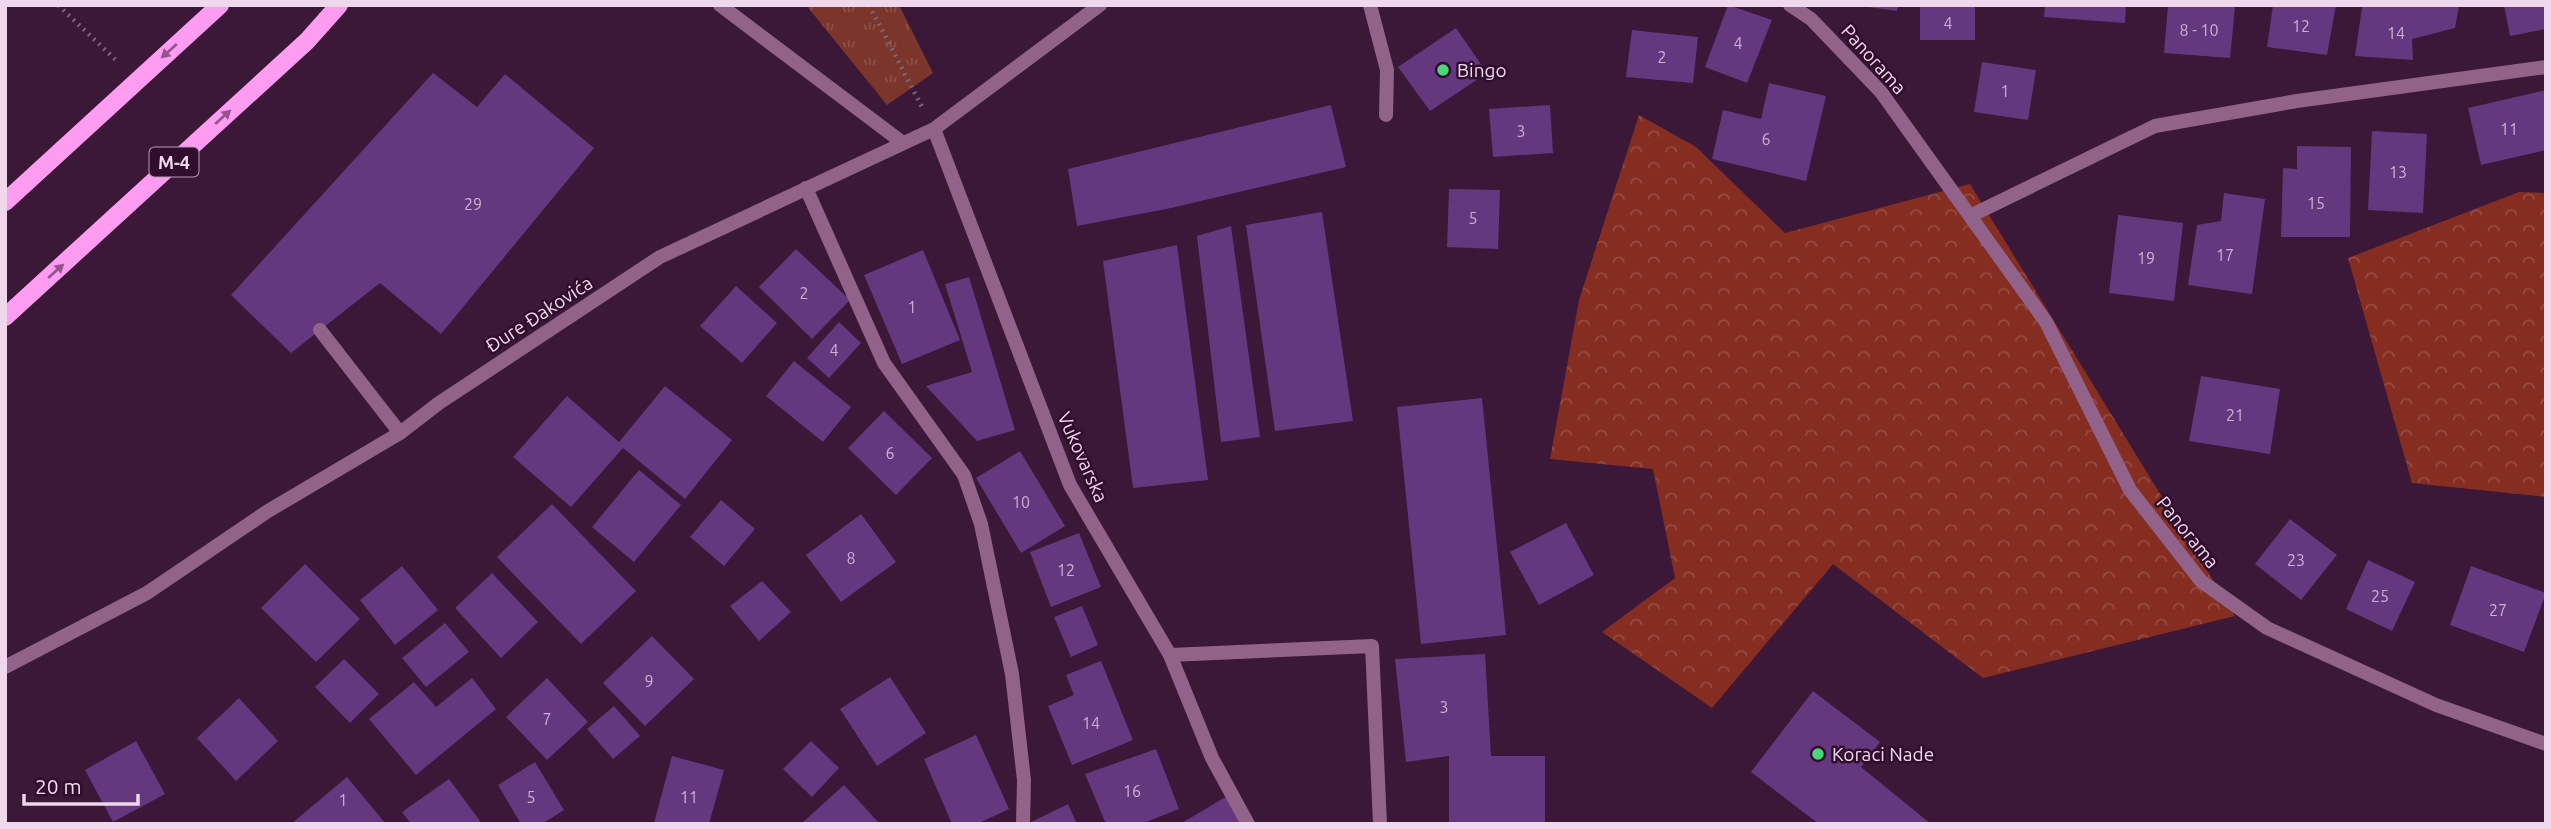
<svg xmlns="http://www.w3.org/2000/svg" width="2551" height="829" viewBox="0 0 2551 829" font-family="Ubuntu,sans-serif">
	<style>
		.grass { fill: url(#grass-tufts) }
		.forest { fill: url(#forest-crowns) }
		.building { fill: #64377f }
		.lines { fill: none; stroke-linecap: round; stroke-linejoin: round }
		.path { stroke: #80617d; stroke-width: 4.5; stroke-dasharray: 2 5; stroke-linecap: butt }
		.service { stroke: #91638b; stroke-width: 14 }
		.minor { stroke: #91638b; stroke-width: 14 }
		.primary { stroke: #fd9cf1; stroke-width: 18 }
		.oneway { fill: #96548f }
		.poi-dot { fill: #47d779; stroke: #300d2d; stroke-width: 2.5 }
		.labels { text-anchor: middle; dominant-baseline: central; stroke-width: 5; stroke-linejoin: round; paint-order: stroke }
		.number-label { font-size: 16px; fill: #cdb0d1 }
		.shield { fill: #300d2d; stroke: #b69bb3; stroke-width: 2 }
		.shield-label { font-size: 18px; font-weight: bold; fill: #f0d8ec }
		.street-label { font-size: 19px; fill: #f0d8ec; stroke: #300d2d }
		.poi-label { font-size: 19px; fill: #f0d8ec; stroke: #300d2d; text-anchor: start }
	</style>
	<defs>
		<pattern id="grass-tufts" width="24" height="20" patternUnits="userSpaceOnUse" patternTransform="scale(1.75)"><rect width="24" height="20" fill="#7b352a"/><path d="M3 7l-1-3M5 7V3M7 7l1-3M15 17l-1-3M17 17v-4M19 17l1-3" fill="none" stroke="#8e5249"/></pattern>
		<pattern id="forest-crowns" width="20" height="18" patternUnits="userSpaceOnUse" patternTransform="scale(1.75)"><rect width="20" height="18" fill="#852d20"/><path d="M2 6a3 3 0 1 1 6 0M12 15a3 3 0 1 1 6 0" fill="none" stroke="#974b41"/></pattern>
	</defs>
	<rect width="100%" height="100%" fill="#3b1738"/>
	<path class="grass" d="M806 5H899L933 73 887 105Z"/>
	<path class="forest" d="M1639 115 1696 147 1785 233 1970 184 2235 616 1983 678 1833 564 1712 708 1602 632 1675 578 1653 469 1550 459 1579 300Z
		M2519 192 2546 193V497L2412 483 2348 258Z"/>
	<path class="building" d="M1728 5 1772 20 1747 83 1705 67Z
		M1854 5H1898L1897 11Z
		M1920 5H1975V40H1920Z
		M2045 5H2126L2125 23 2044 17Z
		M2168 5 2235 7 2230 58 2164 53Z
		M2273 5H2336L2327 55 2267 47Z
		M2370 5H2459L2455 28 2412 39 2413 60 2355 56 2362 7Z
		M2504 5H2546V29L2510 36Z
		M1456 28 1487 73 1430 111 1398 67Z
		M1632 30 1698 37 1693 83 1626 77Z
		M1982 62 2036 70 2028 120 1974 112Z
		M433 73 477 107 505 74 594 148 441 334 380 283 291 353 231 295Z
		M1769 83 1826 96 1806 181 1712 159 1723 110 1761 119Z
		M2546 90V150L2481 165 2468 108Z
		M1331 105 1346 167 1171 208 1077 226 1068 169Z
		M1550 105 1553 153 1493 157 1489 109Z
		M2372 131 2427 134 2423 213 2368 210Z
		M2297 146 2351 147 2350 237H2281L2283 168 2297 169Z
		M1449 189 1500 190 1498 249 1447 247Z
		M2224 193 2265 199 2252 294 2188 285 2197 225 2221 221Z
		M1322 212 1353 421 1275 431 1246 225Z
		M2118 215 2183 223 2174 301 2109 293Z
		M1231 226 1260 437 1221 442 1197 236Z
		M1177 245 1208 480 1133 488 1103 261Z
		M796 249 850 300 812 339 759 287Z
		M923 250 960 340 902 364 864 275Z
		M969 277 1015 430 977 441 926 386 972 372 945 284Z
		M736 286 777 323 742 363 700 326Z
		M839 322 861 343 829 378 807 358Z
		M794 361 851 407 823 442 766 396Z
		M2201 376 2280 389 2270 454 2189 441Z
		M665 386 732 440 685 499 623 448 571 507 513 457 567 396 619 442Z
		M1482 398 1506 635 1421 644 1397 407Z
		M884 411 932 458 896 495 848 448Z
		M1020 451 1065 526 1021 553 976 478Z
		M639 470 681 505 634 562 592 527Z
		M721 500 755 529 724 566 690 537Z
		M552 504 636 591 581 644 497 557Z
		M861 514 896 562 841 602 806 555Z
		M2290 519 2337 555 2301 600 2255 564Z
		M1566 523 1594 575 1539 605 1510 552Z
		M1079 533 1101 587 1051 607 1030 552Z
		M2368 560 2415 582 2392 631 2346 609Z
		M305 564 360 619 316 662 261 608Z
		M402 566 438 610 395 645 360 600Z
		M2471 566 2546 593 2524 652 2450 625Z
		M492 573 538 622 501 658 455 608Z
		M762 581 791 612 759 641 730 606Z
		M1082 606 1098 645 1071 657 1054 617Z
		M445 623 469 652 426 687 402 658Z
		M652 636 694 679 645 726 603 683Z
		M1485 654 1491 756H1545V824H1449V756L1406 762 1395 659Z
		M344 659 379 694 350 723 315 687Z
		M1101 661 1133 740 1072 765 1048 706 1074 695 1066 675Z
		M890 677 926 733 877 766 840 709Z
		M472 678 496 709 416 775 369 719 414 682 436 707Z
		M547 678 588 722 547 760 506 717Z
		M1813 691 1880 742 1861 767 1931 824H1819L1751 772Z
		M239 698 278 741 236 781 197 738Z
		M614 706 640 736 613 759 587 729Z
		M976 735 1009 809 977 824H952L924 759Z
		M136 741 165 794 113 822 85 770Z
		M811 741 839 768 812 797 783 769Z
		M1156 749 1179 809 1141 824H1106L1085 774Z
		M672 756 724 770 709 824 654 823Z
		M535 762 564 810 542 824H521L498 785Z
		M347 777 386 824H291Z
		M449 779 480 821 476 824H411L402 812Z
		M844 785 880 824H801Z
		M1229 795 1245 824H1180Z
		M1068 804 1077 824H1027Z"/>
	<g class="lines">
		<path class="path" d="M58 5 118 62
			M869 5 922 107"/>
		<path class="service" d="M720 5 903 143
			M320 330 400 433
			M1170 655 1372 646 1380 824"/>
		<path class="minor" d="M1370 5 1387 70 1386 115
			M1790 5 1811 19 1881 92 2046 322 2130 490 2201 581 2267 628 2436 705 2546 744
			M934 129 1070 485 1170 655 1212 758 1248 824
			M806 188 884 363 964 475 981 524 1012 674 1024 780 1023 824
			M1970 216 2155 126 2297 101 2546 67
			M5 667 147 593 268 511 400 433 439 403 660 257 934 129 1100 5"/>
		<path class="primary" d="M5 202 220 5
			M5 317 307 41 339 5"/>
	</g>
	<defs><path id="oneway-solid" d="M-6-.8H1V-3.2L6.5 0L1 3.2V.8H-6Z" transform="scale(1.75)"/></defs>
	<g class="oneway">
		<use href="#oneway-solid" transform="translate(169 51) rotate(138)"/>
		<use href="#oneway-solid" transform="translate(223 117) rotate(-42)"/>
		<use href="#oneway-solid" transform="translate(56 271) rotate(-42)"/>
	</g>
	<g class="poi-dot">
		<circle cx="1443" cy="70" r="7"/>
		<circle cx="1818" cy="754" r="7"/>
	</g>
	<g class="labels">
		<g class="number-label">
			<text x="1948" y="23">4</text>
			<text x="2301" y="26">12</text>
			<text x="2199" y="30">8 - 10</text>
			<text x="2396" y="33">14</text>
			<text x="1738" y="43">4</text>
			<text x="1662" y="57">2</text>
			<text x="2005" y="91">1</text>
			<text x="2509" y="129">11</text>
			<text x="1521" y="131">3</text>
			<text x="1766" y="139">6</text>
			<text x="2398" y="172">13</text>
			<text x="2316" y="203">15</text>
			<text x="473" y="204">29</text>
			<text x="1473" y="218">5</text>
			<text x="2225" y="255">17</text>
			<text x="2146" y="258">19</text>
			<text x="804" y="293">2</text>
			<text x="912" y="307">1</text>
			<text x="834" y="350">4</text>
			<text x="2235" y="415">21</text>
			<text x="890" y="453">6</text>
			<text x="1021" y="502">10</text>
			<text x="851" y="558">8</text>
			<text x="2296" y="560">23</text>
			<text x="1066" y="570">12</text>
			<text x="2380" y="596">25</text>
			<text x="2498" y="610">27</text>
			<text x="649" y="681">9</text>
			<text x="1444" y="707">3</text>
			<text x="547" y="719">7</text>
			<text x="1091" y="723">14</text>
			<text x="1132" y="791">16</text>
			<text x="531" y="797">5</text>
			<text x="689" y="797">11</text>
			<text x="343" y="800">1</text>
		</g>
		<rect class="shield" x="149.5" y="147.5" width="49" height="29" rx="5"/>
		<g class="shield-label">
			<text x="174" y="162">M-4</text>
		</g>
		<g class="street-label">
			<text transform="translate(1874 59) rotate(48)">Panorama</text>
			<text transform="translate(539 314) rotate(-33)">Đure Đakovića</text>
			<text transform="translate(1083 457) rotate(66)">Vukovarska</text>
			<text transform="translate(2188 532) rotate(51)">Panorama</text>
		</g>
		<g class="poi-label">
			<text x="1457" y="70">Bingo</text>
			<text x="1832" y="754">Koraci Nade</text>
		</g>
	</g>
	<rect width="2551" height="829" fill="none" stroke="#f0d8ec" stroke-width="14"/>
	<path d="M24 794v10h114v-10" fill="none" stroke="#f0d8ec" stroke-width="3.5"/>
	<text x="35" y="794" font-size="21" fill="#f0d8ec" stroke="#300d2d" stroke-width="5" paint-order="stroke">20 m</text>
</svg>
